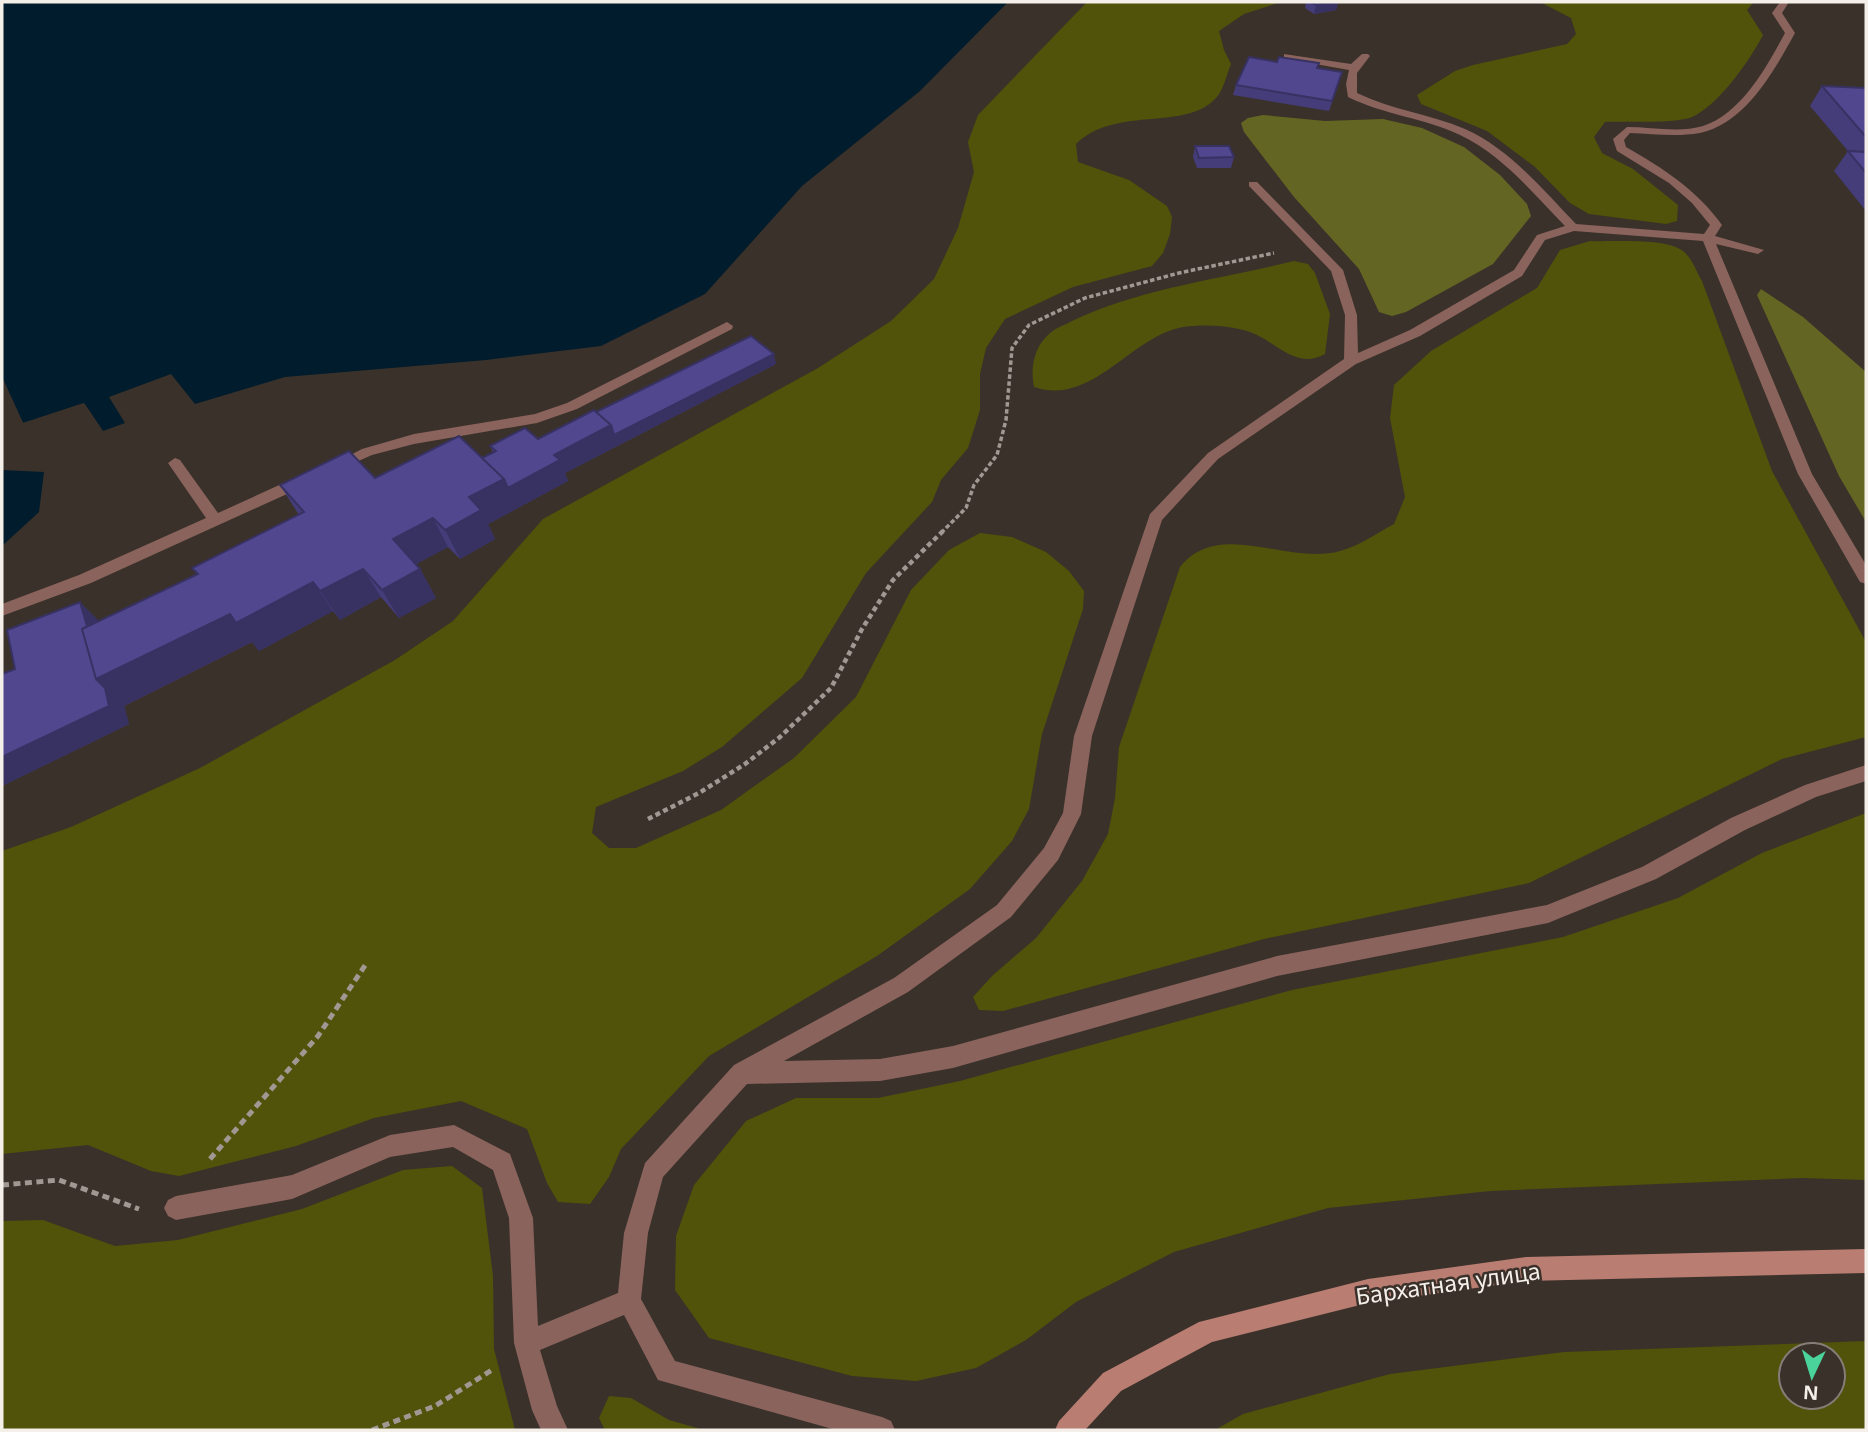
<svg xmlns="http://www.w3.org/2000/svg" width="1868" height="1432" viewBox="0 0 1868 1432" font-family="'Noto Sans',sans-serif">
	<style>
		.green { fill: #505309; fill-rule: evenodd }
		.forest { fill: #636622 }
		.water { fill: #011c2c }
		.pier { fill: #3a312a }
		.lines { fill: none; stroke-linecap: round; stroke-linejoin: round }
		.path-far2 { stroke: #a09892; stroke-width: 3.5; stroke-dasharray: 4.5 2.5; stroke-linecap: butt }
		.path-far1 { stroke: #a09892; stroke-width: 4.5; stroke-dasharray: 5 3.5; stroke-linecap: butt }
		.path { stroke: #a09892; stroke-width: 5; stroke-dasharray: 7 4.5; stroke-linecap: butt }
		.service { fill: #89635c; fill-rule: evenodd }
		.secondary { fill: #b97d72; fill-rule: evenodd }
		.wall { fill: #453d7a }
		.shaded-wall { fill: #383263 }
		.building { fill: #50478e; stroke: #383263; stroke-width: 2 }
		.labels { text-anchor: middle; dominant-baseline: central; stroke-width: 5; stroke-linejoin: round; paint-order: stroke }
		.near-street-label { font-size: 23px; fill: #f5efea; stroke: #3a312a }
	</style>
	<rect width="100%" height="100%" fill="#3a312a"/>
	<path class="green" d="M1087 2H1281L1244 14 1219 31 1224 50 1231 64C1227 74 1223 91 1216 98 1185 132 1116 105 1076 144L1078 162 1129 180 1167 206 1172 217 1170 234 1163 253 1152 266 1073 287 1005 319 986 348 980 374V410L968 448 941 480 932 502 866 573 802 678 722 747 683 771 596 807 592 833 609 848H636L721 810 794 758 856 697 911 590 949 550 980 533 1012 537 1046 552 1069 571 1084 591 1083 609 1042 734 1029 809 1012 841 970 889 877 956 709 1056 621 1149 609 1177 590 1204 558 1202 547 1183 527 1129 461 1101 374 1118 296 1146 179 1176 151 1171 88 1145 2 1154V851L71 827 200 768 395 660 453 621 543 519 818 368 891 321 934 279 958 228 974 172 968 142 978 115Z
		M1540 2H1754L1747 10 1763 35C1750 60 1719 105 1692 117 1675 124 1626 121 1605 122L1594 137 1602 153 1633 169 1678 205 1677 221 1666 224 1589 214 1570 203 1535 167 1487 131 1421 104 1417 95 1455 71 1473 65 1567 44 1576 34 1571 18Z
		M1590 241C1614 242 1659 238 1680 249 1691 255 1696 271 1702 281L1772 471 1866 642V737L1782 759 1529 883 1264 939 1003 1011 979 1010 973 997 992 976 1036 938 1082 881 1108 834 1115 798 1119 747 1180 567C1220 518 1287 566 1340 551 1359 546 1377 533 1394 524L1405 497 1390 418 1394 385 1431 351 1537 288 1560 250Z
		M1294 261 1308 264 1315 273 1330 314 1325 354C1298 369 1280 346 1257 335 1235 325 1207 324 1183 327 1131 336 1092 407 1034 387 1030 368 1034 347 1049 334 1055 328 1065 325 1072 321 1141 288 1221 279 1294 261Z
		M1866 813V1180L1802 1178 1490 1191 1328 1208 1174 1252 1076 1302 1026 1340 976 1368 916 1381 852 1376 709 1338 675 1290 676 1236 694 1185 746 1121 796 1098H878L960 1081 1292 990 1563 937 1678 898 1762 853Z
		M452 1166 482 1188 493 1276 494 1349 515 1430H2V1221L43 1220 115 1246 178 1240 302 1209 403 1170Z
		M1866 1341V1430H1215L1243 1414 1390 1374 1564 1352ZM1833 1355V1397H1791V1355Z
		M609 1396 631 1398 669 1420 704 1430H605L599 1418Z"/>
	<path class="forest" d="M1263 115 1325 121 1383 119 1422 128 1464 147 1500 175 1527 204 1531 216 1493 264 1406 312 1392 316 1379 312 1359 269 1294 197 1244 132 1241 123 1248 118Z
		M1761 289 1803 317 1866 372V522L1839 476 1757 295Z"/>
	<path class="water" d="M2 2H1008L920 91 802 186 705 294 601 346 486 360 285 377 195 404 171 374 109 397 125 423 103 431 84 403 23 423 2 377Z
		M2 470 44 472 39 512 2 546Z"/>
	<path class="pier" d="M2 377 23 423 84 403 103 431 100 432 83 407 22 426 2 385Z"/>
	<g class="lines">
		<path class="path-far2" d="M941 533 966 508 974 485 997 455 1006 420 1012 348 1029 325 1085 298 1179 273 1274 253"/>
		<path class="path-far1" d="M648 819 699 793 745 764 780 737 831 688 862 629 893 580 943 531"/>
		<path class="path" d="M210 1159 318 1036 366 964
			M2 1185 59 1180 139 1209
			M372 1430 435 1406 492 1370"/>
		<path class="service" d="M1780 2H1789L1782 13 1795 33C1774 71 1746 123 1700 133 1677 137 1653 134 1630 133L1624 140 1626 147C1663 168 1697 190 1722 225L1715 236 1764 250 1758 254 1716 244 1812 474 1866 565V584L1860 582 1798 474 1703 241 1574 231 1545 240 1522 276 1420 336 1356 364 1218 459 1162 520 1092 736 1081 814 1058 860 1011 917 908 992 784 1061 880 1059 953 1046 1277 956 1547 905 1642 867 1731 818 1805 785 1866 765V781L1816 797 1745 830 1656 879 1548 923 1277 976 953 1068 880 1081 747 1084 663 1177 648 1233 641 1299 675 1361 882 1417 891 1421 895 1430H836L658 1380 624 1315 540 1350 557 1406 568 1430H541L532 1410 514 1343 509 1218 493 1170 453 1147 390 1157 292 1199 176 1220 168 1216 164 1208 168 1200 176 1196 292 1175 390 1135 454 1125 510 1154 533 1218 538 1326 618 1293 624 1233 645 1163 734 1065 894 978 997 905 1044 848 1063 813 1074 736 1150 514 1208 453 1344 359 1345 315 1331 271 1249 186V182H1257L1343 270 1357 315 1358 353 1410 330 1514 270 1537 235 1565 226C1533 193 1502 155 1460 135 1425 118 1384 115 1348 97L1346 84 1349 70 1287 59 1284 58V54L1351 64 1362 54H1368L1370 56 1357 73V93C1392 110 1430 114 1465 129 1510 149 1543 190 1576 224L1704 234 1710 225 1692 203 1669 183 1617 151 1613 139 1627 127C1651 127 1680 133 1703 126 1742 113 1767 66 1785 33L1772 13Z
			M727 322 733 326 732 329 577 409 537 423 414 444 372 455 336 471 329 466 362 449 414 434 535 414 567 403Z
			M175 458 180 460 218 513 299 476H309L311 480 309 484 91 583 2 616V604L79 575 206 518 168 463Z"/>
		<path class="secondary" d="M1866 1249V1273L1526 1281 1368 1303 1212 1342 1121 1391 1085 1430H1055L1059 1421 1103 1373 1199 1322 1368 1279 1526 1257Z"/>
	</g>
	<path class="wall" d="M1306 2H1338L1336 10 1314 14 1305 8Z
		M1277 62 1319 63 1318 68 1339 82 1329 111 1233 95 1236 85Z
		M1822 86 1866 88V211L1834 171 1848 151 1810 106Z
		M1195 146 1234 157 1231 168H1197L1193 157Z
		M776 364 565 473 568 481 488 524 495 539 460 559 448 547 416 564 420 569 436 598 399 618 381 597 340 620 333 611 259 651 252 642 124 706 129 724 2 786V674L15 669 99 621 198 575 299 515 280 485 375 478 482 458 493 452 490 446 538 439 596 412Z"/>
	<path class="shaded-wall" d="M1332 2H1338L1336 10 1314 14 1316 5Z
		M774 354 776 364 617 446 614 435Z
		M611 425 617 446 565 473 568 481 488 524 495 539 460 559 445 530 469 497Z
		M433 518 448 547 409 568 393 539Z
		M363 569 381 597 340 620 320 591Z
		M420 569 436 598 399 618 382 590Z
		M313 582 333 611 259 651 252 642 124 706 129 724 2 786V757L96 679 80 602 99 621 230 614Z"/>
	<path class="building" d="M1311 2H1332L1316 5Z
		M1249 57 1277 62 1279 57 1319 63 1317 68 1342 72 1332 101 1236 85Z
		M1822 86 1866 88V137Z
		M1195 146H1229L1234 157 1199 158Z
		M1848 151 1866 152V173Z
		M751 336 774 354 614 435 611 425 596 412Z
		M594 410 611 425 554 455 560 460 508 488 504 479 482 458 496 451 490 446 525 428 538 439Z
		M459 436 504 479 469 497 481 510 445 530 433 518 393 539 420 569 382 590 363 569 320 591 313 582 236 623 230 614 96 679 82 629 198 574 192 568 304 512 280 485 349 451 375 478Z
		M80 602 87 626 82 629 96 679 105 688 109 706 2 757V674L15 669 7 630Z"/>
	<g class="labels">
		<g class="near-street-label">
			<text transform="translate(1448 1283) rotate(-8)">Бархатная улица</text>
		</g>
	</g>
	<rect width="1868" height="1432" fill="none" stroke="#f5efea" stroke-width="7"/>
	<g transform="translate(1812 1376) rotate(184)"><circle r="33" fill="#3a312a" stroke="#857d77" stroke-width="2"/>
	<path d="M0-5L12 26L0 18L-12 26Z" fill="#4ad49c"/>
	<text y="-10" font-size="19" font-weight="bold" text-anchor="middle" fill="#f5efea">N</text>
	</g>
</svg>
